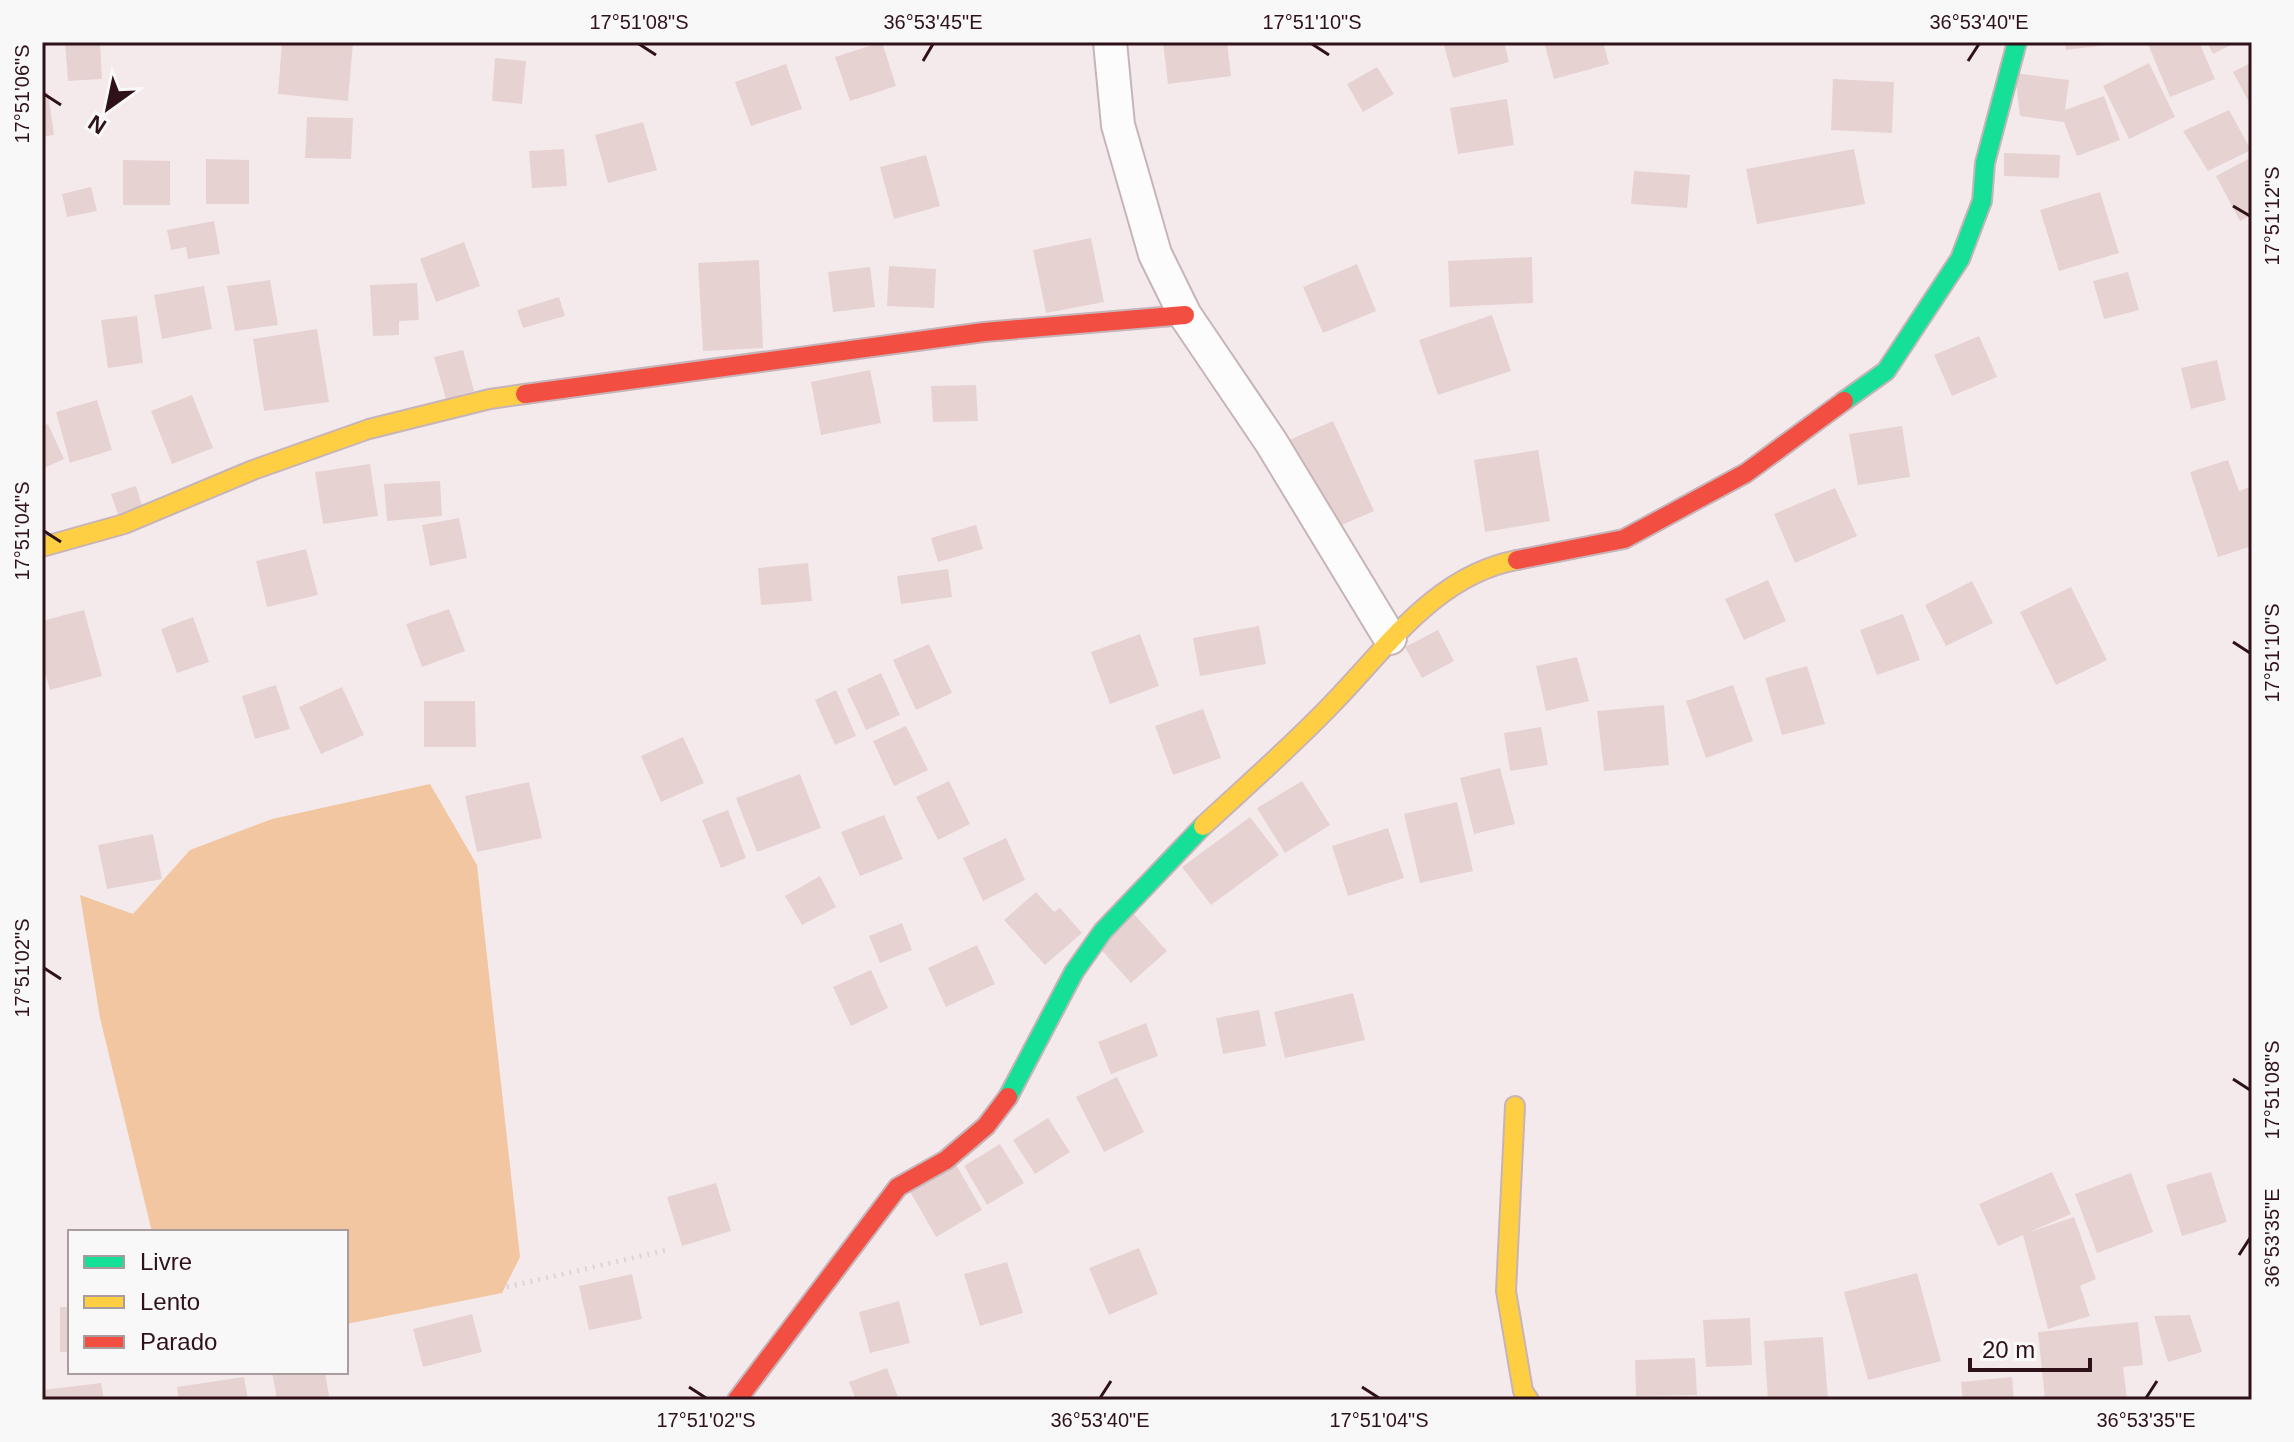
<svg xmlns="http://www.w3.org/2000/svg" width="2294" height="1442" viewBox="0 0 2294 1442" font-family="Helvetica,sans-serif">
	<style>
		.green { fill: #f1c6a1 }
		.building { fill: #e7d2d2 }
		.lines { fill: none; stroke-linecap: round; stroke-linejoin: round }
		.street-casing { stroke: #c7b4b8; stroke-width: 36 }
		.fast-casing { stroke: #c7b4b8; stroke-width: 22 }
		.slow-casing { stroke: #c7b4b8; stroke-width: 22 }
		.jam-casing { stroke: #c7b4b8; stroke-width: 22 }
		.path { stroke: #dad6d7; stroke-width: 5; stroke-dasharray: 2 6; stroke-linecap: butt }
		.street { stroke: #fdfcfc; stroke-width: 32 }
		.fast { stroke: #16e098; stroke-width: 18 }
		.slow { stroke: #ffcf43; stroke-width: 18 }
		.jam { stroke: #f24e42; stroke-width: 18 }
		.ticks { fill: none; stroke: #2f1119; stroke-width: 3 }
		.neatline { fill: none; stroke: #2f1119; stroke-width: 3 }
		.ticks-label { font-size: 20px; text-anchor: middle; fill: #2f1119 }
	</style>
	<rect width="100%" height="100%" fill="#f4eaec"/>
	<path class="green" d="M430 784 477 865 520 1257 502 1293 346 1324V1232H152L100 1018 80 895 133 914 190 850 272 819Z"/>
	<path class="building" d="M65 42H100L102 79 68 81Z
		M282 42H353L348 101 278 94Z
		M882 42 896 86 850 101 835 57Z
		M1163 42H1227L1231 76 1168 84Z
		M1443 42H1504L1509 62 1453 78Z
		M1544 42H1603L1609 64 1554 79Z
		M2065 42H2113V44L2066 50Z
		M2147 42H2199L2215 79 2170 97Z
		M2207 42H2237L2213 54Z
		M495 58 526 61 522 104 492 101Z
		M2252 62V108L2233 72Z
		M2149 63 2175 117 2129 139 2103 86Z
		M786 64 802 109 751 126 735 82Z
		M1377 67 1394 94 1363 112 1347 84Z
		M2015 73 2069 80 2065 110 2104 96 2120 140 2077 156 2064 122 2020 116Z
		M1833 79 1894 82 1892 133 1831 130Z
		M48 92 54 135 42 137V93Z
		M1507 99 1514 145 1458 154 1450 108Z
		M2229 110 2251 150 2208 171 2183 131Z
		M307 117 353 118 351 159 305 158Z
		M643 122 657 170 608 183 595 135Z
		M564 149 567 186 532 188 529 151Z
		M1854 149 1865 204 1757 224 1746 169Z
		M2004 153 2060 155 2059 178 2004 176Z
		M926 155 940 206 894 219 880 167Z
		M2252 157V215L2240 221 2216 176Z
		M206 159 249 160V204H206Z
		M123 160 170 161V205H123Z
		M1634 171 1690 175 1687 208 1631 204Z
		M91 187 97 211 67 217 62 194Z
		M2100 192 2119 253 2059 271 2040 210Z
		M214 221 220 254 188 259 186 247 171 250 167 230Z
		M1091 238 1104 302 1046 313 1033 250Z
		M464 242 480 286 436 302 420 259Z
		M1532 257 1533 303 1450 307 1448 261Z
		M759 260 763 348 703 351 698 263Z
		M1357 264 1376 311 1323 333 1303 287Z
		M889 266 936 269 934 308 887 306Z
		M870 267 875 307 833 312 828 272Z
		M2128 272 2139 310 2104 319 2093 281Z
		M270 280 278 325 235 331 227 286Z
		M417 283 419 320 399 321V335L373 336 370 285Z
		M204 286 212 329 162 339 154 295Z
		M559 297 565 316 523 328 517 310Z
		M1492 315 1511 371 1438 395 1419 340Z
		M137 316 143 363 108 368 101 320Z
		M317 329 329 402 264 411 253 339Z
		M1979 336 1997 377 1952 396 1934 355Z
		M463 350 474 391 446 399 434 357Z
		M2217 360 2226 400 2191 409 2181 368Z
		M870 370 881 423 821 435 811 382Z
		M976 385 978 421 933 422 931 386Z
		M192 395 213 448 172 464 151 411Z
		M97 400 112 450 70 463 56 412Z
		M1333 421 1374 511 1330 530 1289 440Z
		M48 424 64 459 42 469V426Z
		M1902 426 1910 477 1858 485 1849 434Z
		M1538 450 1550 521 1485 532 1474 460Z
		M2228 460 2239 491 2252 486V510L2249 511 2252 546 2218 557 2190 472Z
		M370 464 378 516 323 524 315 472Z
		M440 481 442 516 387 521 384 484Z
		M136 486 143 509 119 517 111 494Z
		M1835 488 1857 536 1795 563 1774 514Z
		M459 518 467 558 430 566 422 525Z
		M976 525 983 549 938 562 931 538Z
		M306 549 318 595 267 607 256 561Z
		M808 563 812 601 761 605 758 568Z
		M948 569 952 597 901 604 897 576Z
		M1768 580 1786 621 1744 640 1725 599Z
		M1972 581 1993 623 1946 646 1925 605Z
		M2071 587 2107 660 2056 685 2020 612Z
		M449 609 465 651 422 667 406 624Z
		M84 610 102 676 50 690 42 662V621Z
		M1903 614 1920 660 1877 675 1860 630Z
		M193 617 209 662 177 673 161 629Z
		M1259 626 1266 664 1200 676 1193 638Z
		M1438 630 1454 661 1422 678 1405 647Z
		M1140 634 1159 686 1110 704 1091 652Z
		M929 644 952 693 916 710 893 660Z
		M1577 657 1589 701 1546 711 1536 666Z
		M1807 666 1825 724 1782 735 1765 678Z
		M881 673 900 715 866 730 847 689Z
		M276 685 290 729 255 739 242 696Z
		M1733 685 1753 741 1706 758 1686 701Z
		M342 687 364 735 321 754 299 707Z
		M836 690 856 736 835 745 815 700Z
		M424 701H475L476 747H424Z
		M1664 705 1669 765 1604 771 1597 711Z
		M1203 709 1221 758 1173 775 1155 726Z
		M906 726 928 770 894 786 873 741Z
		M1541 727 1548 765 1510 771 1504 733Z
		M683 737 704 783 661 802 641 756Z
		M1500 768 1515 824 1474 834 1460 778Z
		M800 774 821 828 757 852 736 798Z
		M949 781 970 824 938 840 916 797Z
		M1302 781 1330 825 1285 853 1257 808Z
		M529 782 542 838 477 852 465 796Z
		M1457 802 1473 871 1420 883 1404 814Z
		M728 810 746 858 721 868 702 820Z
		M884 815 903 859 860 876 841 832Z
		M1250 817 1279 855 1211 905 1182 867Z
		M1388 828 1404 878 1348 896 1332 846Z
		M153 834 162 879 107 889 98 845Z
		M1006 838 1025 880 983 901 963 858Z
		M820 876 836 907 802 925 785 896Z
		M1036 892 1054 912 1060 908 1082 933 1045 965 1004 920Z
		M1133 913 1167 951 1131 983 1097 945Z
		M902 923 912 950 880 963 869 936Z
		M977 945 995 984 946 1007 928 968Z
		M871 970 888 1008 851 1026 833 987Z
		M1353 993 1365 1040 1285 1058 1274 1012Z
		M1259 1010 1266 1046 1223 1054 1216 1018Z
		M1146 1023 1158 1056 1111 1074 1098 1042Z
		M1117 1077 1144 1132 1104 1152 1076 1097Z
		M1048 1118 1070 1152 1035 1174 1013 1140Z
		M1000 1144 1024 1183 987 1205 964 1166Z
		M954 1161 982 1210 936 1237 908 1188Z
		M2052 1172 2071 1214 2030 1232 2074 1217 2096 1279 2080 1286 2090 1316 2048 1329 2023 1235 1998 1246 1979 1204Z
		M2211 1172 2227 1222 2182 1236 2166 1185Z
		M2131 1173 2153 1232 2097 1253 2075 1194Z
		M716 1183 731 1231 682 1246 667 1197Z
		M1139 1248 1158 1294 1109 1315 1089 1268Z
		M1007 1262 1023 1313 980 1326 964 1274Z
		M1917 1273 1941 1361 1868 1380 1844 1292Z
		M632 1274 642 1319 589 1330 579 1286Z
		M899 1301 910 1343 870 1353 859 1312Z
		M60 1307H70V1352H60Z
		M472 1314 482 1352 423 1367 413 1329Z
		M2190 1315 2202 1352 2168 1362 2154 1316Z
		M1750 1318 1752 1365 1706 1367 1703 1320Z
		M2138 1322 2143 1365 2123 1367 2127 1400H2045L2038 1332Z
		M1823 1337 1828 1400H1768L1764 1341Z
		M1695 1358 1697 1395 1636 1396 1635 1360Z
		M887 1368 899 1400H856L849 1382Z
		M272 1372H325L329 1396 277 1400Z
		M244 1377 248 1400H179L177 1387Z
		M2012 1377 2014 1400H1963L1961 1382Z
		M101 1383 104 1400H42V1390Z"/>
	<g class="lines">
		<g class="street-casing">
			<path id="street" d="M1110 42 1118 125 1155 254 1185 315 1271 442 1390 638"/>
		</g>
		<g class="fast-casing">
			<path id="fast" d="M1844 401 1886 371 1960 259 1982 201 1985 163 2017 42
				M1008 1097 1074 972 1103 931 1203 826"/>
		</g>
		<g class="slow-casing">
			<path id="slow" d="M42 547 124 524 253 470 369 429 490 399 525 394
				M1203 826C1246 786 1291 747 1332 704 1386 649 1435 575 1517 560
				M1515 1106 1506 1291 1523 1391 1529 1400"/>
		</g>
		<g class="jam-casing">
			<path id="jam" d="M525 394 984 332 1185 315
				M1517 560 1624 539 1746 473 1844 401
				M737 1400 898 1187 946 1160 986 1126 1008 1097"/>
		</g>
		<path class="path" d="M507 1287 667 1250"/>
		<use href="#street" class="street"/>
		<use href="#fast" class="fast"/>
		<use href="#slow" class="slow"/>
		<use href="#jam" class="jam"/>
	</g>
	<path class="ticks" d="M639 44 656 55M1312 44 1329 55M923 61 933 44M1968 61 1979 44M44 94 61 105M2233 206 2250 216M44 531 61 542M2233 642 2250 653M44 968 61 979M2233 1079 2250 1090M2239 1255 2250 1238M689 1387 706 1398M1362 1387 1379 1398M1100 1398 1111 1381M2146 1398 2157 1381"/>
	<rect width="2294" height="1442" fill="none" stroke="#f8f8f8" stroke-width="88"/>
	<rect x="68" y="1230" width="280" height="144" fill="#f8f8f8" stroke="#a89c9f" stroke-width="2"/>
	<rect x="84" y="1256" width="40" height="12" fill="#16e098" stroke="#a89c9f" stroke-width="2"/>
	<text x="140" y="1270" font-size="24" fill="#2f1119">Livre</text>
	<rect x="84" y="1296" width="40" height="12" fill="#ffcf43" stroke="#a89c9f" stroke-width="2"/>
	<text x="140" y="1310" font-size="24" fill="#2f1119">Lento</text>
	<rect x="84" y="1336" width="40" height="12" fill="#f24e42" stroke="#a89c9f" stroke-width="2"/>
	<text x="140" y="1350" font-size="24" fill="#2f1119">Parado</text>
	<g transform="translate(108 108) rotate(213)" stroke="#f8f8f8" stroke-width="6" paint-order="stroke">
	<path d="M0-6L14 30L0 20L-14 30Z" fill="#2f1119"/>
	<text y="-12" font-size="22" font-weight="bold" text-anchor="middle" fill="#2f1119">N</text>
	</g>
	<path d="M1970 1358v12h120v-12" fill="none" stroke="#2f1119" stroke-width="4"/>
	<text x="1982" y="1358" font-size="24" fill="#2f1119" stroke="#f8f8f8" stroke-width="6" paint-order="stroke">20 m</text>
	<rect x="44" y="44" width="2206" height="1354" class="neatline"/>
	<g class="ticks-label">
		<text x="639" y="29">17°51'08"S</text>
		<text x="933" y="29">36°53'45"E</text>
		<text x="1312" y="29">17°51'10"S</text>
		<text x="1979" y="29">36°53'40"E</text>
		<text transform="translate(22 94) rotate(-90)" y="7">17°51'06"S</text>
		<text transform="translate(2272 216) rotate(-90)" y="7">17°51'12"S</text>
		<text transform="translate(22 531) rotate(-90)" y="7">17°51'04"S</text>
		<text transform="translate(2272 653) rotate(-90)" y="7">17°51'10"S</text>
		<text transform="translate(22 968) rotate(-90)" y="7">17°51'02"S</text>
		<text transform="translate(2272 1090) rotate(-90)" y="7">17°51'08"S</text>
		<text transform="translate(2272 1238) rotate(-90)" y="7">36°53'35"E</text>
		<text x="706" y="1427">17°51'02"S</text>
		<text x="1100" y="1427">36°53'40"E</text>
		<text x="1379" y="1427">17°51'04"S</text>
		<text x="2146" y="1427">36°53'35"E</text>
	</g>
</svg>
